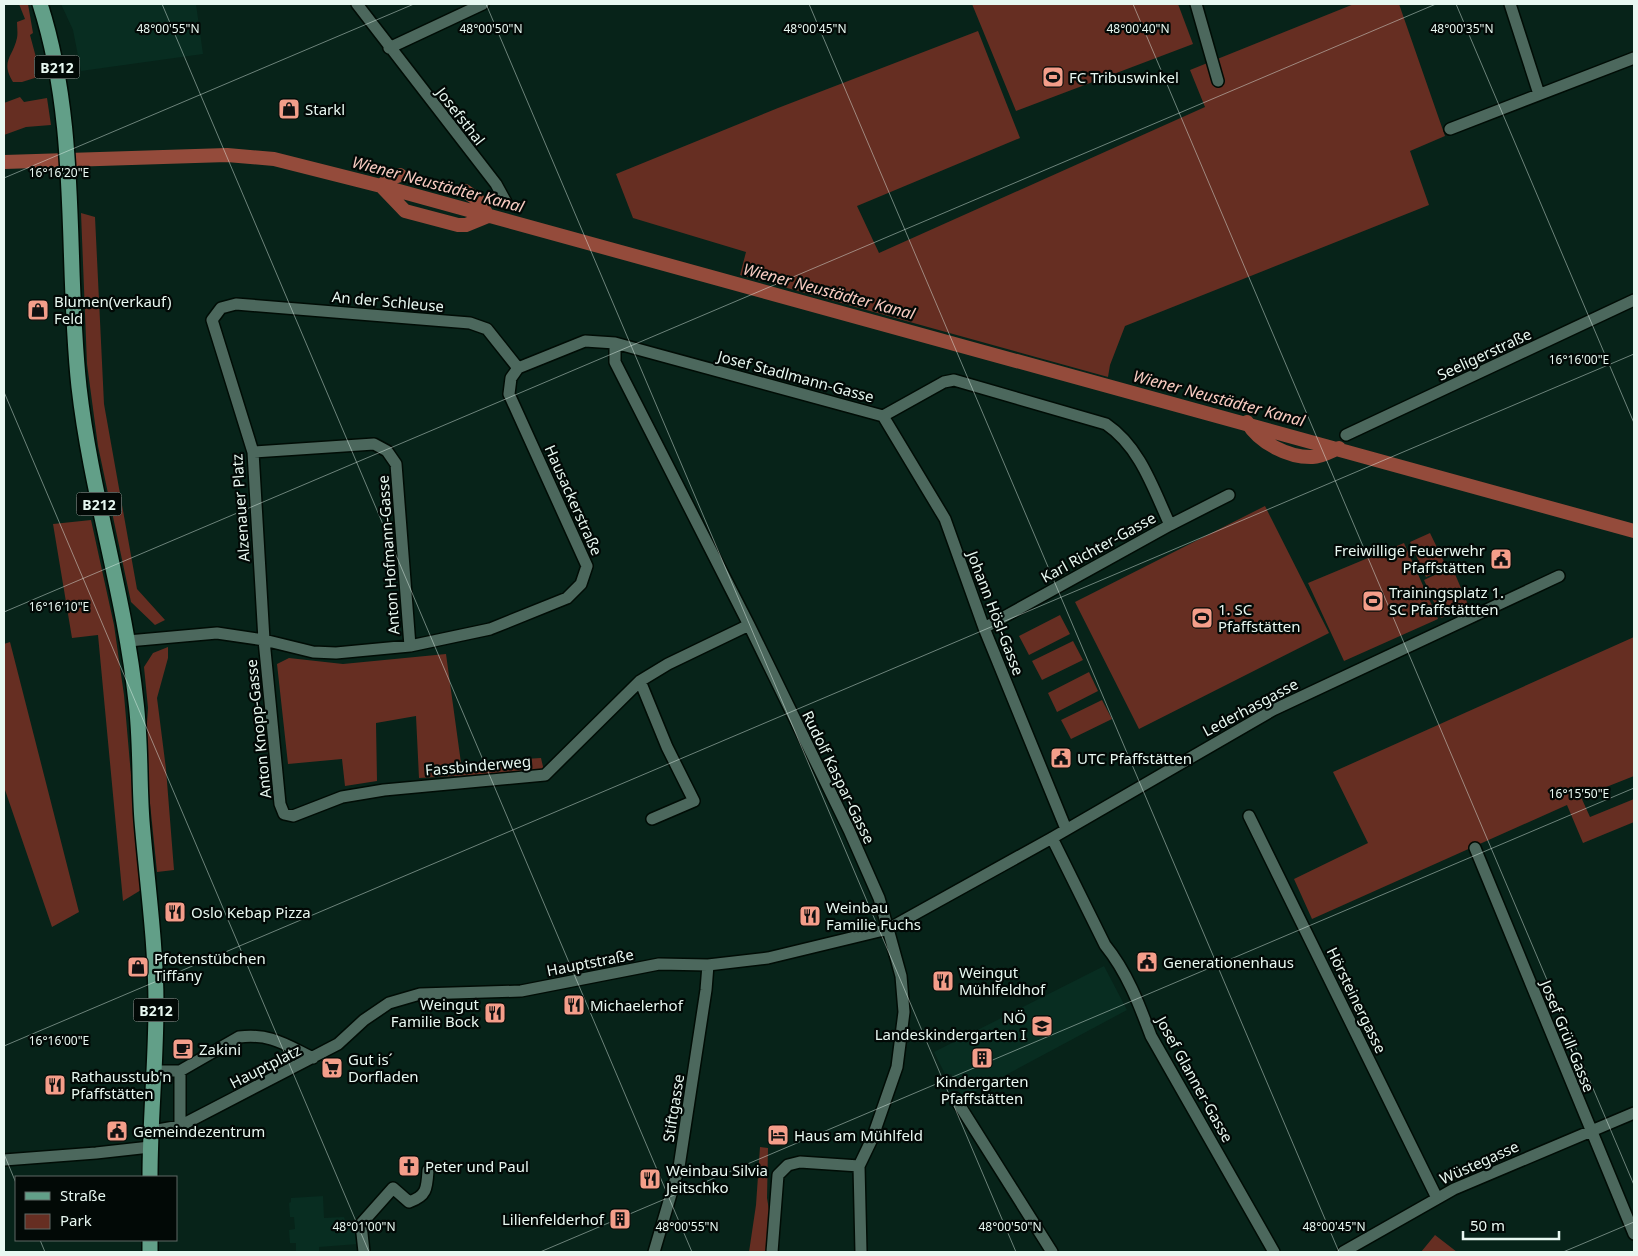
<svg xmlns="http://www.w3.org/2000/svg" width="1638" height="1256" viewBox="0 0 1638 1256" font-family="'Noto Sans',sans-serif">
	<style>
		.built { fill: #082d21 }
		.green { fill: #662e22 }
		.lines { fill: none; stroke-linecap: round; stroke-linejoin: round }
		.canal { stroke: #944b3b; stroke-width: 14 }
		.street-casing { stroke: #000c05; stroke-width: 14 }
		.primary-casing { stroke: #000c05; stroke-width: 18 }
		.street { stroke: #4c685d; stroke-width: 11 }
		.primary { stroke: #629f88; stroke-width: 15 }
		.ticks { fill: none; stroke: #e8f8f1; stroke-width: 1; stroke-opacity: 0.45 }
		.labels { text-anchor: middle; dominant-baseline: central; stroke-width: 4.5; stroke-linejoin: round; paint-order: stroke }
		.shield { fill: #020906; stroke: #a3b0aa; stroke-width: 1 }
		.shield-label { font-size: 14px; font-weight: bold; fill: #e8f8f1 }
		.poi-label { font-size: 15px; fill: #e8f8f1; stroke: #020906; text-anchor: start }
		.street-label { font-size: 15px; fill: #e8f8f1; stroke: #020906 }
		.water-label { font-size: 16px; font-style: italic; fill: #f8cbc1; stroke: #020906 }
		.ticks-label { font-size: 12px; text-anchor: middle; fill: #e8f8f1; stroke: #020906; stroke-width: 4.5; stroke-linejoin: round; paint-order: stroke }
	</style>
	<rect width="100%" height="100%" fill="#072319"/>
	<path class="built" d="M61 4H196L203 54 81 71 73 30Z
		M1104 966 1127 1010 963 1098 951 1074 946 1076 934 1052Z
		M323 1196 324 1218 344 1217 346 1224 354 1223 358 1244 319 1247V1252H296V1243H290L289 1230 295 1229 294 1217H290L289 1203 291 1202V1198Z"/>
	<path class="green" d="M19 4H28L33 33 30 35 41 76 22 82H13C0 61 13 57 17 38 18 33 17 27 17 22L25 19Z
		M972 4H1178L1193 44 1016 111Z
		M1354 4H1399L1445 136 1410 151 1429 205 1125 326 1110 365 1108 377 740 275 746 252 633 218 616 174 778 108 978 31 1020 138 857 206 879 253 1205 107 1190 70Z
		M20 97 24 102 47 98 51 125 26 127 4 135V103Z
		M81 213 95 217 104 404 137 589 165 620 155 625 131 602 98 446 87 364Z
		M1265 506 1329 633 1139 729 1075 602Z
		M91 520 114 625 124 695 141 890 123 901 98 635 72 638 53 524Z
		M1430 533 1447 568 1426 577 1410 542Z
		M1404 543 1438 619 1344 661 1308 583Z
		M1452 567 1469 607 1441 618 1424 580Z
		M1060 615 1070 634 1029 655 1019 636Z
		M1634 637V776L1581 797 1590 817 1634 799V822L1583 843 1567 805 1312 919 1294 879 1368 843 1333 772Z
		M1073 641 1083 660 1042 680 1032 661Z
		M10 642 79 912 52 927 4 787V644Z
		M168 647V658L157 698 166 769 174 870 157 872 145 754 148 708 144 667 153 653Z
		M446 654 461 763 541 758 544 771 419 778 416 716 376 723 377 781 345 786 342 759 288 764 277 664 289 658 343 664Z
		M1089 672 1098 691 1057 712 1048 693Z
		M1102 700 1112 719 1071 739 1061 720Z
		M760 1147 768 1148 767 1198 770 1216 766 1252H749L756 1205Z
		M1435 1235 1457 1252H1421Z"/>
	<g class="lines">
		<path class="canal" d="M4 162 227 155 274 159 381 186 1634 531
			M400 175 389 179 381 186 405 211 458 225H466L488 216 478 200 465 191
			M1247 422C1259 443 1289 458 1313 457 1322 457 1331 451 1339 448"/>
		<g class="street-casing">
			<path id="street" d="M357 4 496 184 507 204
				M1196 4 1218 81
				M1510 4 1539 94
				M389 48 483 4
				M1450 129 1634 58
				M615 343V362L749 625 849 830 879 898 888 929 901 976 904 1012 897 1067 872 1139 859 1166 861 1252
				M518 368 487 329 470 323 236 304 221 308 212 320 253 452 264 640 280 804 284 814 293 816 342 797 384 790 545 775 640 681 668 664 749 625
				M883 416 945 519 984 628 1066 829
				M1346 435 1634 300
				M253 452 374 444 387 451 396 464 410 646
				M984 628 1170 525 1229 495
				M128 641 217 633 264 640 313 652 336 653 410 646 490 629 567 598 581 584 587 566 509 394 511 378 518 368 585 341 615 343 883 416 944 382 954 380 1106 424C1140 447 1153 488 1170 525
				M640 681 667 747 694 801 652 819
				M1249 816 1437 1198
				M1052 838 1105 945C1127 972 1139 1004 1151 1036L1274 1252
				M1475 848 1634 1234
				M156 1071H180L239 1037C271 1033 286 1045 313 1058
				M955 1098 1052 1252
				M180 1126V1071
				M152 1131 180 1126 338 1044 364 1020 389 1003 420 994 521 991 659 964 708 965 768 958 888 929 1052 838 1273 710 1559 576
				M4 1160 96 1153 150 1147
				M364 1252 361 1224 393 1188 409 1202C427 1196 427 1188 428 1170
				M654 1252 679 1167 706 990 708 965
				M772 1252 778 1175 788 1165 800 1162 859 1166
				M1343 1252 1454 1189 1634 1113"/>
		</g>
		<g class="primary-casing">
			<path id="primary" d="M40 4C80 128 65 258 79 387 91 493 125 596 136 702 141 742 139 782 142 821 147 882 156 944 156 1005 156 1063 150 1120 150 1177
				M150 1240V1252"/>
		</g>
		<use href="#street" class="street"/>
		<use href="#primary" class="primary"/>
	</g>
	<path class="ticks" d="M162 4 692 1252M486 4 1016 1252M809 4 1339 1252M1133 4 1634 1185M1456 4 1634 423M4 178 414 4M4 392 369 1252M4 612 1436 4M4 1046 1634 354M4 1154 16 1183M40 1240 45 1252M540 1252 1634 788M1563 1252 1634 1222"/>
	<defs>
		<g id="stadium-square" transform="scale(1.125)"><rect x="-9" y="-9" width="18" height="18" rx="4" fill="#f49e8a" stroke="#020906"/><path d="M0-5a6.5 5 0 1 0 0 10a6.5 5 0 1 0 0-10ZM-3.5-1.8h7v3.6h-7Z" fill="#111"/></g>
		<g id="shop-square" transform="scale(1.125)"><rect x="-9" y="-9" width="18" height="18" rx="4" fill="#f49e8a" stroke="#020906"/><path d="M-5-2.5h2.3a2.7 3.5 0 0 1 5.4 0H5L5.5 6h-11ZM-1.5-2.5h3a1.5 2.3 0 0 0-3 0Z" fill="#111"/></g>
		<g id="civic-square" transform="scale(1.125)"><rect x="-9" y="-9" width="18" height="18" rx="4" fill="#f49e8a" stroke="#020906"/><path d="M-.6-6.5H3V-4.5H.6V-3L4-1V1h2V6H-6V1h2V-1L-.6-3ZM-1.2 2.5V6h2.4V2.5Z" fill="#111"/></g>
		<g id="restaurant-square" transform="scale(1.125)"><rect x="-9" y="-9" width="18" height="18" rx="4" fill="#f49e8a" stroke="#020906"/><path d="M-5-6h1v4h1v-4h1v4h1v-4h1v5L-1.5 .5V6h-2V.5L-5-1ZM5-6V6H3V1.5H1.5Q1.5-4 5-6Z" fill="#111"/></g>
		<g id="school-square" transform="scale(1.125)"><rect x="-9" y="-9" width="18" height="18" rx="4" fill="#f49e8a" stroke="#020906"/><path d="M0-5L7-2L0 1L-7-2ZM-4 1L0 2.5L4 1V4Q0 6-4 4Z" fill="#111"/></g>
		<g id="cafe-square" transform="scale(1.125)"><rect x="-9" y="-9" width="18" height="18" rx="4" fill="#f49e8a" stroke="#020906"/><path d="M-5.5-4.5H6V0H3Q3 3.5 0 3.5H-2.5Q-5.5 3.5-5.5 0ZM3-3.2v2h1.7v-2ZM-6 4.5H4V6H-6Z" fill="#111"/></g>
		<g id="building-square" transform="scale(1.125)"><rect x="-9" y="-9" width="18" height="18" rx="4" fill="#f49e8a" stroke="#020906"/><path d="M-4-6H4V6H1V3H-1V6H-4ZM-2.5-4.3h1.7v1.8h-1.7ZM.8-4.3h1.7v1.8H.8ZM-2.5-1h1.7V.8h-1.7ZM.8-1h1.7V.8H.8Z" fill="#111"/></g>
		<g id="supermarket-square" transform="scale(1.125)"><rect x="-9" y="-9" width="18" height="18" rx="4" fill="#f49e8a" stroke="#020906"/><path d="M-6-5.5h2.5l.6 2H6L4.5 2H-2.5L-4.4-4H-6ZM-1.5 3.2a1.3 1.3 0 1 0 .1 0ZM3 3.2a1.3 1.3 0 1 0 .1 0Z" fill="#111"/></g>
		<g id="hotel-square" transform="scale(1.125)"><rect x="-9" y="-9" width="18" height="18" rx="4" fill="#f49e8a" stroke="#020906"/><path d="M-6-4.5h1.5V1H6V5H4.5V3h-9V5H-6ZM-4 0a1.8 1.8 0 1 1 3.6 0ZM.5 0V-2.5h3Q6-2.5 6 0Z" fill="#111"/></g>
		<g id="church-square" transform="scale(1.125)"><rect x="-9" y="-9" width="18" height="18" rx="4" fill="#f49e8a" stroke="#020906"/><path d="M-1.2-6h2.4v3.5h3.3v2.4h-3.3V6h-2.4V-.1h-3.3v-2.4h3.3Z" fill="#111"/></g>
	</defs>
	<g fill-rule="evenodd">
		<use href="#stadium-square" x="1053" y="77"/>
		<use href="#shop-square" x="289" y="109"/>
		<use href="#shop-square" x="38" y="310"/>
		<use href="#civic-square" x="1501" y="559"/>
		<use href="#stadium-square" x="1373" y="601"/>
		<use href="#stadium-square" x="1202" y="618"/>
		<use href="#civic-square" x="1061" y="758"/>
		<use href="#restaurant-square" x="175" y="912"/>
		<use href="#restaurant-square" x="810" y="916"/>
		<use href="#civic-square" x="1147" y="962"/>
		<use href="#shop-square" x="138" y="967"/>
		<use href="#restaurant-square" x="943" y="981"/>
		<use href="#restaurant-square" x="574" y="1005"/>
		<use href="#restaurant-square" x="495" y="1013"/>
		<use href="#school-square" x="1042" y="1026"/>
		<use href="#cafe-square" x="183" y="1049"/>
		<use href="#building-square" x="982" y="1058"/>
		<use href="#supermarket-square" x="332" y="1068"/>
		<use href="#restaurant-square" x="55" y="1085"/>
		<use href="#civic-square" x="117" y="1131"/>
		<use href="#hotel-square" x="778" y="1135"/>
		<use href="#church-square" x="409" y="1166"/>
		<use href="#restaurant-square" x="650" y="1179"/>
		<use href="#building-square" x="620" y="1219"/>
	</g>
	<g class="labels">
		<g class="shield">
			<rect x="34.5" y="55.5" width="45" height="23" rx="4"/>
			<rect x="76.5" y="492.5" width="45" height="23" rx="4"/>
			<rect x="133.5" y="998.5" width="45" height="23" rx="4"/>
		</g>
		<g class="shield-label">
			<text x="57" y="67">B212</text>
			<text x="99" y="504">B212</text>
			<text x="156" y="1010">B212</text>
		</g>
		<g class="poi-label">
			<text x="1069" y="77">FC Tribuswinkel</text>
			<text x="305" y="109">Starkl</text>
			<text x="54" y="301">Blumen(verkauf)<tspan x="54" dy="17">Feld</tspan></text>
			<text x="1485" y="550" text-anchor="end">Freiwillige Feuerwehr<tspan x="1485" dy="17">Pfaffstätten</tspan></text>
			<text x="1389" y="592">Trainingsplatz 1.<tspan x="1389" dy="17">SC Pfaffstättten</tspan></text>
			<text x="1218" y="609">1. SC<tspan x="1218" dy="17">Pfaffstätten</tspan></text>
			<text x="1077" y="758">UTC Pfaffstätten</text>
			<text x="826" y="907">Weinbau<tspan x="826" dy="17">Familie Fuchs</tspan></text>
			<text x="191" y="912">Oslo Kebap Pizza</text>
			<text x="154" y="958">Pfotenstübchen<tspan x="154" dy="17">Tiffany</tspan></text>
			<text x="1163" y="962">Generationenhaus</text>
			<text x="959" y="972">Weingut<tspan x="959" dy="17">Mühlfeldhof</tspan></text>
			<text x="479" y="1004" text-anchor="end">Weingut<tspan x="479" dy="17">Familie Bock</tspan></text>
			<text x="590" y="1005">Michaelerhof</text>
			<text x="1026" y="1017" text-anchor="end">NÖ<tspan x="1026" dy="17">Landeskindergarten I</tspan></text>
			<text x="199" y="1049">Zakini</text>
			<text x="348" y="1059">Gut is´<tspan x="348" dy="17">Dorfladen</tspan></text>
			<text x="71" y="1076">Rathausstub'n<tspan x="71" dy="17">Pfaffstätten</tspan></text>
			<text x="982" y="1081" text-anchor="middle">Kindergarten<tspan x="982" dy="17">Pfaffstätten</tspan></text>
			<text x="133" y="1131">Gemeindezentrum</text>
			<text x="794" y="1135">Haus am Mühlfeld</text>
			<text x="425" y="1166">Peter und Paul</text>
			<text x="666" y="1170">Weinbau Silvia<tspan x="666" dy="17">Jeitschko</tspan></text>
			<text x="604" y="1219" text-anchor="end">Lilienfelderhof</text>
		</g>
		<g class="street-label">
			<text transform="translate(461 116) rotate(52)">Josefsthal</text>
			<text transform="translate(388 301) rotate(5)">An der Schleuse</text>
			<text transform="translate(1484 354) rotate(-25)">Seeligerstraße</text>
			<text transform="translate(796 376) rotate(15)">Josef Stadlmann-Gasse</text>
			<text transform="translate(574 500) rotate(66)">Hausackerstraße</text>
			<text transform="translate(240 508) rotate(-94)">Alzenauer Platz</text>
			<text transform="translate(1098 547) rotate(-29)">Karl Richter-Gasse</text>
			<text transform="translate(388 555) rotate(-94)">Anton Hofmann-Gasse</text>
			<text transform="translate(996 613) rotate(69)">Johann Hösl-Gasse</text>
			<text transform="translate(1250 707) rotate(-28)">Lederhasgasse</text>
			<text transform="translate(258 729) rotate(-96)">Anton Knopp-Gasse</text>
			<text transform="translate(478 765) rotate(-5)">Fassbinderweg</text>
			<text transform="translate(839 777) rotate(64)">Rudolf Kaspar-Gasse</text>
			<text transform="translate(590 962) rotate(-11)">Hauptstraße</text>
			<text transform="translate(1357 1000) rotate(64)">Hörsteinergasse</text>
			<text transform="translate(1568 1036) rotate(68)">Josef Grüll-Gasse</text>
			<text transform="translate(265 1066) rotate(-27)">Hauptplatz</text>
			<text transform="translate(1195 1079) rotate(61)">Josef Glanner-Gasse</text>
			<text transform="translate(673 1108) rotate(-81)">Stiftgasse</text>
			<text transform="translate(1479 1162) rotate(-24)">Wüstegasse</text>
		</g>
		<g class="water-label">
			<text transform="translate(438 184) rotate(15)">Wiener Neustädter Kanal</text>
			<text transform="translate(829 291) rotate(15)">Wiener Neustädter Kanal</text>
			<text transform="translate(1219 398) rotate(15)">Wiener Neustädter Kanal</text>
		</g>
	</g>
	<g class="ticks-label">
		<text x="168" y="33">48°00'55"N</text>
		<text x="491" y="33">48°00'50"N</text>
		<text x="815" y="33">48°00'45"N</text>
		<text x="1138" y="33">48°00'40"N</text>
		<text x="1462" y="33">48°00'35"N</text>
		<text x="59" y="177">16°16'20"E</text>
		<text x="1579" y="364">16°16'00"E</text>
		<text x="59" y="611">16°16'10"E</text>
		<text x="1579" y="798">16°15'50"E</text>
		<text x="59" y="1045">16°16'00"E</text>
		<text x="364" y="1231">48°01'00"N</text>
		<text x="687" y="1231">48°00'55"N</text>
		<text x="1010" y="1231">48°00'50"N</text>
		<text x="1334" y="1231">48°00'45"N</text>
	</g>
	<rect width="1638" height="1256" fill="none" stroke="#e8f8f1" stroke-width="10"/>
	<rect x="15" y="1176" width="162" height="65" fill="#020906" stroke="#5e6964"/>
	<rect x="25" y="1192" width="25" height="8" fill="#629f88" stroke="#5e6964"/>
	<text x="60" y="1201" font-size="15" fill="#e8f8f1">Straße</text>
	<rect x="25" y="1214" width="25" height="15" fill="#662e22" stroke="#5e6964"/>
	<text x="60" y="1226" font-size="15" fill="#e8f8f1">Park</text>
	<path d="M1463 1231v8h96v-8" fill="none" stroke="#e8f8f1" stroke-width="2.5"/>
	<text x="1470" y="1231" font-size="15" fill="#e8f8f1" stroke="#020906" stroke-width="4" paint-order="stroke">50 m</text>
</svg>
